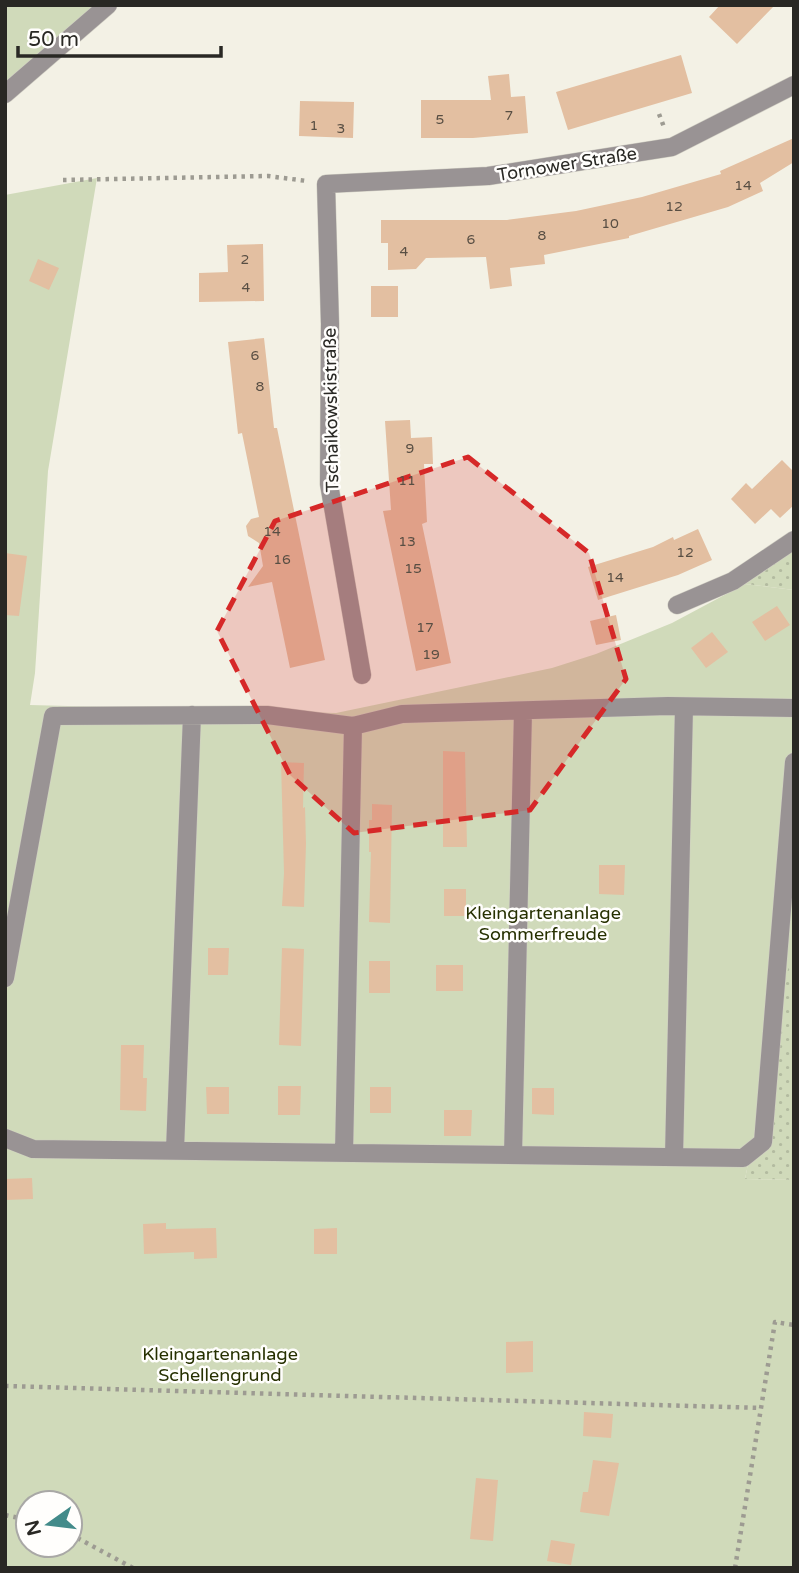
<svg xmlns="http://www.w3.org/2000/svg" width="799" height="1573" viewBox="0 0 799 1573" font-family="'Varela Round',sans-serif">
	<style>
		.grass { fill: url(#grass-dots) }
		.garden { fill: #d0daba; fill-rule: evenodd }
		.building { fill: #e3bfa1 }
		.lines { fill: none; stroke-linecap: round; stroke-linejoin: round }
		.minor-casing { stroke: #cfcdc2; stroke-width: 19 }
		.path { stroke: #9d9b92; stroke-width: 4.5; stroke-dasharray: 3.5 5; stroke-linecap: butt }
		.minor { stroke: #999394; stroke-width: 18 }
		.marked { fill: #d62828; fill-opacity: 0.2; stroke: #d62828; stroke-width: 5; stroke-dasharray: 14 9; stroke-linejoin: round }
		.labels { text-anchor: middle; dominant-baseline: central; stroke-width: 5; stroke-linejoin: round; paint-order: stroke }
		.number-label { font-size: 14px; fill: #584e43 }
		.street-label { font-size: 18px; fill: #292824; stroke: #fffefc }
		.park-label { font-size: 18px; fill: #263000; stroke: #fffefc }
	</style>
	<defs>
		<pattern id="grass-dots" width="8" height="8" patternUnits="userSpaceOnUse" patternTransform="scale(1.75)"><rect width="8" height="8" fill="#d0daba"/><path d="M2 2h.1M6 6h.1" fill="none" stroke="#b3bba0" stroke-width="1.8" stroke-linecap="round"/></pattern>
	</defs>
	<rect width="100%" height="100%" fill="#f3f1e5"/>
	<path class="grass" d="M794 550V590L745 584Z
		M792 940 794 1180 745 1179Z"/>
	<path class="garden" d="M5 5H96L5 88Z
		M97 178 48 471 35 673 30 705 336 713 552 668 596 654 672 623 745 584 794 590V940L745 1179 794 1180V1568H5V195ZM28 1503H70V1545H28Z"/>
	<path class="building" d="M720 5H775L737 44 709 17Z
		M681 55 692 93 568 130 556 92Z
		M509 74 511 97 525 96 528 133 473 138H421V100H491L488 76Z
		M300 101 354 102 353 138 299 136Z
		M794 138V162L760 183 763 191 728 207 629 236V238L544 255 545 264 510 268 512 286 490 289 486 257 426 258 416 269 388 270V243H381V220H507L576 211 642 197 721 174 720 171Z
		M263 244 264 301 199 302V273L228 272 227 245Z
		M38 259 59 268 49 290 29 281Z
		M371 286H398V317H371Z
		M264 338 274 428H277L325 660 290 668 272 582 248 587 263 566 259 543 248 536 246 526 251 519 259 517 242 433 238 434 228 342Z
		M410 420 411 438 432 437 433 464H424L427 522 422 524 451 663 416 671 383 511 391 510 385 421Z
		M782 460 794 472V505L780 518 771 509 755 524 731 499 746 483 752 489Z
		M698 529 712 560 678 575 598 600 588 567 653 547 673 537 674 540Z
		M5 553 27 556 19 616 5 615Z
		M777 606 790 625 765 641 752 622Z
		M616 615 621 640 596 645 590 621Z
		M712 632 728 652 706 668 691 648Z
		M443 751 465 752 467 847H443Z
		M281 762 304 763 303 808 305 807 306 844 304 907 282 906 284 873Z
		M372 804 392 805 390 923 369 922 371 852H369V820H372Z
		M599 865H625L624 895 599 894Z
		M444 889H466V916H444Z
		M208 948H229L228 975H208Z
		M282 948 304 949 301 1046 279 1045Z
		M369 961H390V993H369Z
		M436 965H463V991H436Z
		M121 1045H144L143 1078H147L146 1111 120 1110Z
		M278 1086H301L300 1115H278Z
		M206 1087H229V1114H207Z
		M370 1087H391V1113H370Z
		M532 1088H554V1115L532 1114Z
		M444 1110H472L471 1136H444Z
		M32 1178 33 1199 5 1200V1179Z
		M166 1223V1229L216 1228 217 1258 194 1259V1252L144 1254 143 1224Z
		M337 1228V1254H314V1229Z
		M533 1341V1372L506 1373V1342Z
		M584 1412 613 1414 611 1438 583 1436Z
		M593 1460 619 1463 609 1516 580 1512 583 1492H588Z
		M476 1478 498 1480 493 1541 470 1539Z
		M551 1540 575 1544 571 1565 547 1561Z"/>
	<g class="lines">
		<g class="minor-casing">
			<path id="minor" d="M5 94 108 5
				M677 605 733 581 794 540
				M362 675 329 484 330 324 326 184 488 176 672 147 794 85
				M5 978 53 716 267 715 353 726 402 714 668 706 794 708
				M5 1138 33 1149 743 1158 763 1142 794 762
				M175 1150 192 715
				M344 1153 353 726
				M513 1155 523 711
				M674 1157 684 707"/>
		</g>
		<path class="path" d="M659 114 664 127
			M63 180 268 176 307 181
			M5 1386 761 1408
			M5 1515 28 1520
			M70 1534 133 1568
			M735 1568 775 1322 794 1325"/>
		<use href="#minor" class="minor"/>
	</g>
	<path class="marked" d="M468 457 589 553 626 679 530 810 354 833 290 775 217 631 275 521Z"/>
	<g class="labels">
		<g class="number-label">
			<text x="509" y="115">7</text>
			<text x="440" y="119">5</text>
			<text x="314" y="125">1</text>
			<text x="341" y="128">3</text>
			<text x="743" y="185">14</text>
			<text x="674" y="206">12</text>
			<text x="610" y="223">10</text>
			<text x="542" y="235">8</text>
			<text x="471" y="239">6</text>
			<text x="404" y="251">4</text>
			<text x="245" y="259">2</text>
			<text x="246" y="287">4</text>
			<text x="255" y="355">6</text>
			<text x="260" y="386">8</text>
			<text x="410" y="448">9</text>
			<text x="407" y="480">11</text>
			<text x="272" y="531">14</text>
			<text x="407" y="541">13</text>
			<text x="685" y="552">12</text>
			<text x="282" y="559">16</text>
			<text x="413" y="568">15</text>
			<text x="615" y="577">14</text>
			<text x="425" y="627">17</text>
			<text x="431" y="654">19</text>
		</g>
		<g class="street-label">
			<text transform="translate(567 164) rotate(-9)">Tornower Straße</text>
			<text transform="translate(331 410) rotate(-91)">Tschaikowskistraße</text>
		</g>
		<g class="park-label">
			<text x="543" y="913">Kleingartenanlage<tspan x="543" dy="21">Sommerfreude</tspan></text>
			<text x="220" y="1354">Kleingartenanlage<tspan x="220" dy="21">Schellengrund</tspan></text>
		</g>
	</g>
	<rect width="799" height="1573" fill="none" stroke="#292824" stroke-width="14"/>
	<g transform="translate(49 1524) rotate(256)"><circle r="33" fill="#fffefc" stroke="#a9a8a6" stroke-width="2"/>
	<path d="M0-5L12 26L0 18L-12 26Z" fill="#438b8a"/>
	<text y="-10" font-size="19" font-weight="bold" text-anchor="middle" fill="#292824">N</text>
	</g>
	<path d="M18 46v10h203v-10" fill="none" stroke="#292824" stroke-width="3.5"/>
	<text x="28" y="46" font-size="21" fill="#292824" stroke="#fffefc" stroke-width="5" paint-order="stroke">50 m</text>
</svg>
